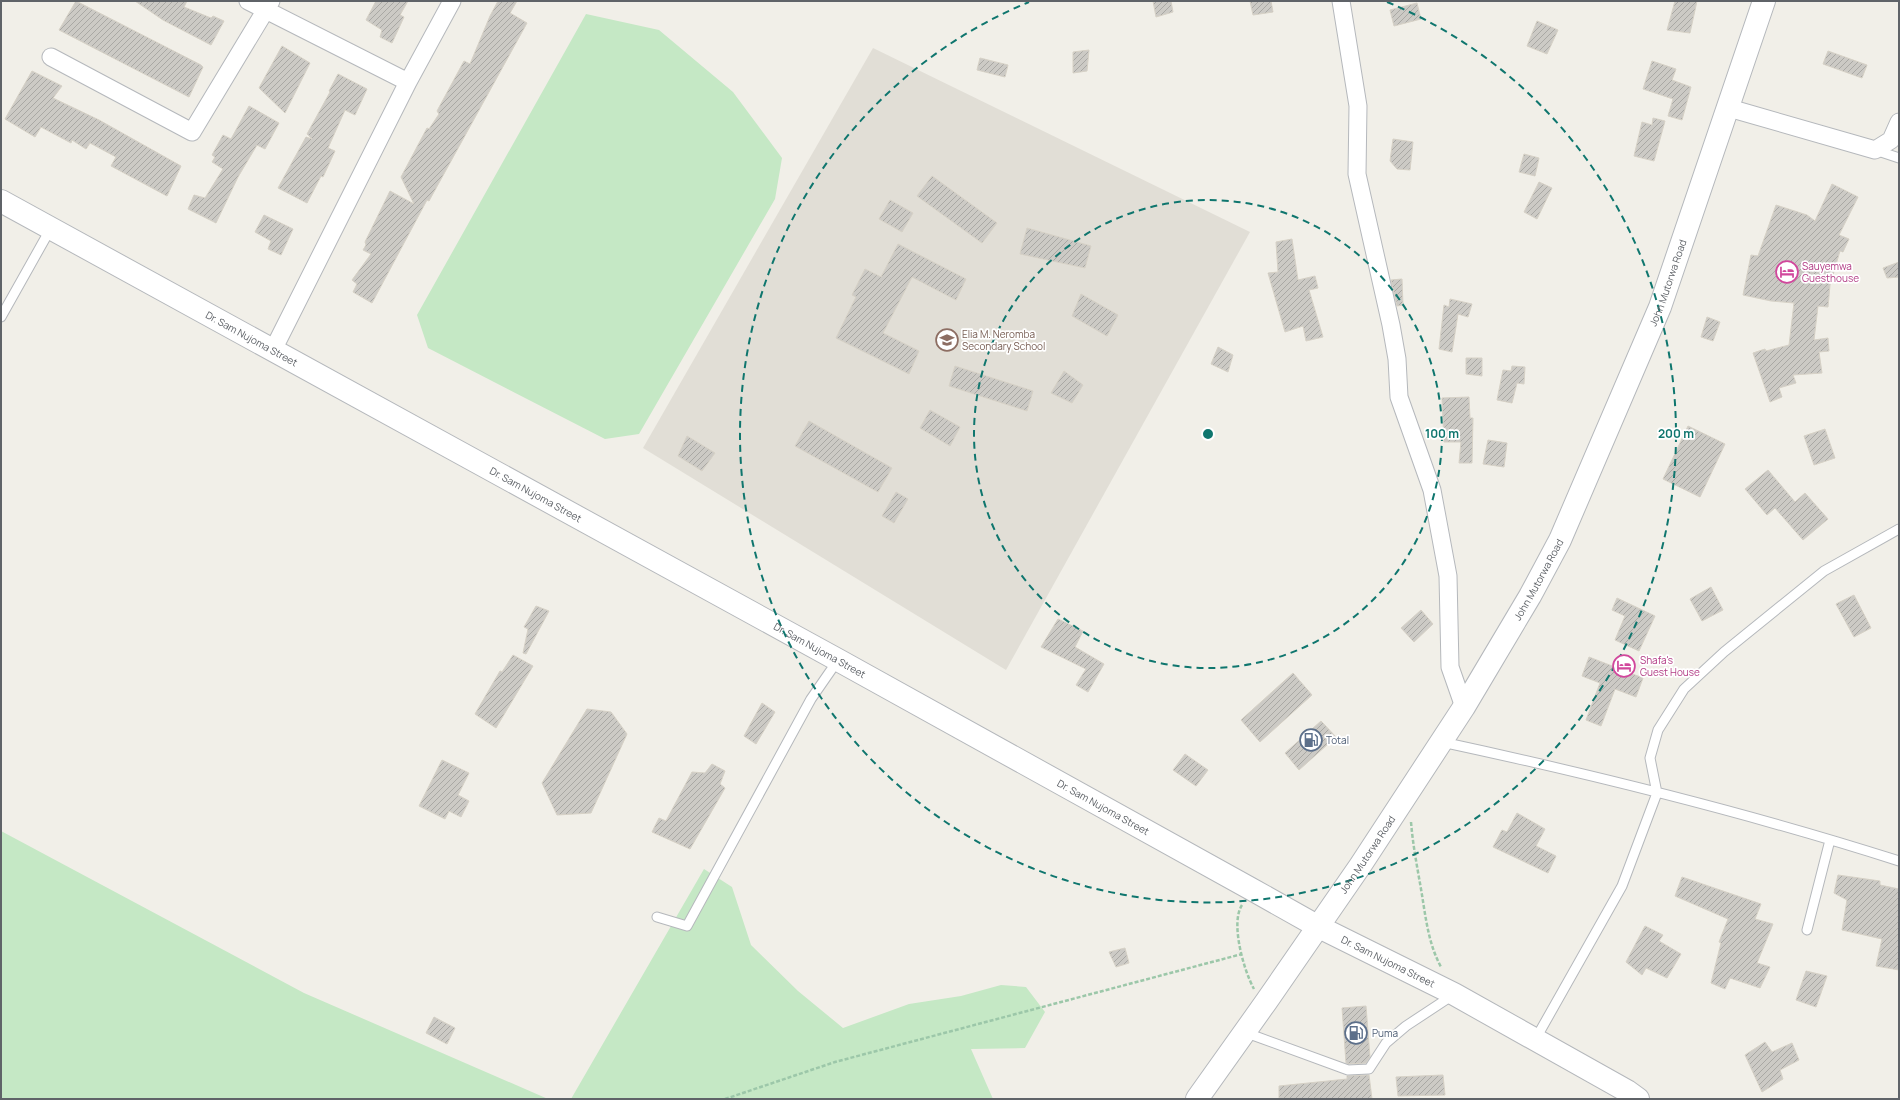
<svg xmlns="http://www.w3.org/2000/svg" width="1900" height="1100" viewBox="0 0 1900 1100" font-family="Manrope,sans-serif">
	<style>
		.education { fill: #e1ded6 }
		.grass { fill: #c5e8c5 }
		.building { fill: url(#building-hatch); stroke: #d6d1c6 }
		.lines { fill: none; stroke-linecap: round; stroke-linejoin: round }
		.service-casing { stroke: #b5b8bc; stroke-width: 11 }
		.minor-casing { stroke: #b5b8bc; stroke-width: 19 }
		.tertiary-casing { stroke: #b5b8bc; stroke-width: 24 }
		.path { stroke: #9cc7a9; stroke-width: 2.5; stroke-dasharray: 4 2; stroke-linecap: butt }
		.service { stroke: #fff; stroke-width: 9 }
		.minor { stroke: #fff; stroke-width: 17 }
		.tertiary { stroke: #fff; stroke-width: 22 }
		.ring { fill: none; stroke: #0f766e; stroke-width: 2; stroke-dasharray: 7 5 }
		.labels { text-anchor: middle; dominant-baseline: central; stroke-width: 3.5; stroke-linejoin: round; paint-order: stroke }
		.hotel-label { font-size: 10px; fill: #b23c85; stroke: #fff; text-anchor: start }
		.street-label { font-size: 10px; fill: #5f6368; stroke: #fff }
		.education-label { font-size: 10px; fill: #785e54; stroke: #fff; text-anchor: start }
		.service-label { font-size: 10px; fill: #4e5e75; stroke: #fff; text-anchor: start }
		.centre { fill: #0f766e; stroke: #fff; stroke-width: 2 }
		.ring-label { font-size: 12px; text-anchor: middle; font-weight: bold; fill: #0f766e; stroke: #fff; stroke-width: 3.5; stroke-linejoin: round; paint-order: stroke }
	</style>
	<defs>
		<pattern id="building-hatch" width="6" height="6" patternUnits="userSpaceOnUse"><rect width="6" height="6" fill="#cccac5"/><path d="M-1 1l2-2M0 6l6-6M5 7l2-2" fill="none" stroke="#a9a8a4"/></pattern>
	</defs>
	<rect width="100%" height="100%" fill="#f1efe8"/>
	<path class="education" d="M873 48 1250 232 1006 670 643 448Z"/>
	<path class="grass" d="M586 14 659 30 733 92 782 158 775 199 639 434 605 439 428 348 417 315Z
		M1 831 304 993 548 1099H1Z
		M704 869 732 887 751 945 798 991 843 1028 909 1004 961 996 1001 985 1026 987 1045 1012 1025 1048 971 1049 993 1099H571Z"/>
	<path class="building" d="M76 1 201 65 203 67 189 97 59 30Z
		M135 1H187L184 7 211 18 213 16 224 21 211 45 163 20Z
		M376 1H408L400 15 404 17 392 43 380 37 382 30 366 20Z
		M498 1H517L510 13 527 23 429 201 427 200 372 303 353 292 357 284 352 280 371 254 363 250 366 245 365 242 390 191 414 204 401 177 427 128 429 129 439 114 437 111 464 61 470 64 490 16Z
		M1153 1H1171L1173 12 1156 17Z
		M1250 1H1271L1273 12 1253 15Z
		M1675 1H1697L1690 33 1667 30Z
		M1417 3 1421 19 1394 26 1390 10Z
		M1537 21 1558 30 1547 54 1527 46Z
		M282 46 310 63 285 113 259 88Z
		M1089 50 1087 71 1073 73V52Z
		M1828 51 1867 65 1862 78 1823 64Z
		M980 58 1008 65 1005 77 977 70Z
		M1652 61 1676 69 1672 80 1691 87 1682 120 1668 116 1673 99 1643 89Z
		M32 71 62 86 53 98 99 120 181 166 167 196 111 166 116 157 90 143 86 149 72 140 71 143 41 127 35 137 5 119Z
		M338 74 367 89 355 115 345 110 328 148 335 151 323 177 321 176 307 203 278 188 306 137 312 139 307 134 330 92 329 91Z
		M249 106 279 123 265 149 257 145 238 177 216 223 188 209 194 195 205 198 223 169 212 162 215 157 212 155 223 135 231 139Z
		M1653 118 1665 121 1654 161 1634 156 1642 122 1652 125Z
		M1393 139 1413 142 1410 170 1397 169 1390 161Z
		M1524 154 1539 158 1535 176 1519 172Z
		M932 176 997 223 982 243 917 196Z
		M1539 182 1552 188 1537 219 1524 212Z
		M1832 184 1858 197 1839 235 1849 239 1843 252 1840 251 1830 285 1828 307 1818 306 1814 340 1828 338 1829 351 1819 352 1822 373 1793 375 1796 383 1779 388 1782 397 1770 402 1753 353 1765 349 1766 351 1789 345 1794 303 1771 301 1743 295 1751 255 1758 256 1776 205 1807 215 1815 221Z
		M890 200 913 213 902 232 879 219Z
		M264 215 293 229 281 255 268 249 271 241 255 232Z
		M1027 228 1091 246 1085 268 1020 254Z
		M1292 239 1298 280 1315 276 1318 288 1309 290 1323 337 1306 341 1303 326 1285 332 1268 273 1278 272 1276 242Z
		M898 244 966 279 956 300 912 277 883 333 919 351 909 374 836 338 856 297 852 295 865 269 881 277Z
		M1899 262V277L1887 278 1883 268Z
		M1402 279 1403 305 1397 306 1391 280Z
		M1081 294 1118 315 1107 336 1072 316Z
		M1450 299 1472 304 1468 317 1458 314 1452 352 1439 349 1444 305 1449 307Z
		M1707 317 1720 322 1713 341 1701 337Z
		M1218 347 1233 355 1228 372 1211 364Z
		M1466 358H1482V376L1466 374Z
		M955 366 1033 391 1027 411 949 386Z
		M1512 366 1525 367 1524 384 1517 383 1512 403 1497 400 1503 370 1511 371Z
		M1064 371 1083 385 1072 403 1051 393Z
		M1469 397 1470 418H1473L1472 463H1459L1461 442H1444L1442 398Z
		M930 410 960 427 950 446 920 428Z
		M809 421 892 468 878 492 795 446Z
		M1688 426 1725 444 1700 497 1663 479Z
		M1825 429 1835 458 1814 465 1804 436Z
		M687 436 715 453 702 471 678 456Z
		M1488 440 1507 443 1504 467 1483 464Z
		M1768 470 1795 502 1805 493 1828 519 1803 540 1775 508 1767 515 1745 489Z
		M896 492 908 499 894 523 882 516Z
		M1711 587 1723 610 1702 621 1690 599Z
		M1854 595 1871 628 1854 637 1836 604Z
		M1617 598 1655 616 1639 651 1615 640 1625 616 1612 610Z
		M536 606 549 611 526 654 523 653 528 629 524 627Z
		M1421 610 1433 624 1414 642 1401 628Z
		M1058 619 1083 631 1075 647 1104 664 1088 692 1076 685 1086 669 1041 647Z
		M513 655 533 666 496 728 475 714 500 671 502 672Z
		M1589 657 1643 678 1636 697 1615 689 1601 726 1586 720 1600 683 1582 676Z
		M1293 673 1312 695 1260 742 1241 720Z
		M762 703 775 712 756 744 744 736Z
		M587 709 611 712 627 734 591 813 557 815 542 783Z
		M1321 721 1336 737 1299 770 1285 753Z
		M1185 754 1208 770 1196 786 1173 770Z
		M442 760 469 773 458 795 469 801 461 817 449 811 445 819 419 806Z
		M712 764 725 771 720 784 725 788 690 849 652 832 659 818 666 821 692 772 705 773Z
		M1517 813 1545 829 1536 846 1556 856 1548 873 1493 847 1502 830 1507 832Z
		M1838 875 1880 881V885L1899 889V970L1876 966 1882 939 1842 930 1847 900 1834 893Z
		M1682 877 1761 904 1755 919 1773 924 1757 963 1770 967 1760 988 1730 978 1725 989 1711 983 1721 943 1719 942 1728 919 1675 896Z
		M1645 926 1663 935 1659 941 1681 954 1667 978 1646 968 1642 975 1626 962Z
		M1125 948 1129 963 1116 967 1109 952Z
		M1806 971 1827 976 1816 1007 1796 1000Z
		M1366 1006 1370 1057 1366 1063 1349 1064 1346 1063 1342 1008Z
		M434 1017 455 1028 447 1044 426 1033Z
		M1765 1042 1772 1052 1792 1043 1799 1060 1780 1070 1783 1079 1762 1092 1745 1055Z
		M1369 1075 1372 1099H1279V1086L1347 1079V1076Z
		M1443 1075 1445 1095 1398 1096 1396 1077Z"/>
	<g class="lines">
		<g class="service-casing">
			<path id="service" d="M1875 150 1899 158
				M1 317 51 228
				M1442 742C1595 775 1749 813 1899 861
				M657 917 687 926 811 699 838 660
				M1807 930 1830 840
				M1244 1032 1348 1070 1369 1069 1386 1043 1406 1026 1453 995
				M1535 1040 1622 886 1657 793 1650 758 1658 730 1684 689 1724 652 1824 571 1899 529"/>
		</g>
		<g class="minor-casing">
			<path id="minor" d="M248 1 408 82 273 350
				M1341 1 1358 106 1357 174 1391 325 1397 359 1399 397 1432 490 1448 576 1450 667 1464 707
				M51 57 192 132 271 1
				M408 82 452 1
				M1729 108 1875 150 1891 140 1899 122"/>
		</g>
		<g class="tertiary-casing">
			<g id="tertiary">
				<path id="s1" d="M1 201 838 660 1253 890 1317 926 1454 994 1627 1091 1638 1099"/>
				<path id="s2" d="M1197 1099 1266 1002 1360 866 1464 707 1530 596 1560 540 1660 307 1764 1"/>
			</g>
		</g>
		<path class="path" d="M1411 822C1413 847 1418 871 1422 895 1426 920 1429 945 1441 967
			M1242 905C1230 923 1244 971 1254 989
			M725 1099 835 1062 1242 954"/>
		<use href="#service" class="service"/>
		<use href="#minor" class="minor"/>
		<use href="#tertiary" class="tertiary"/>
	</g>
	<g class="ring">
		<circle cx="1208" cy="434" r="234"/>
		<path d="M1387 2A468 468 0 1 1 1029 2"/>
	</g>
	<defs>
		<g id="hotel-ring" transform="scale(1.15)"><circle r="9.5" fill="#fff" stroke="#d1479c" stroke-width="1.5"/><path d="M-6-4.5h1.5V1H6V5H4.5V3h-9V5H-6ZM-4 0a1.8 1.8 0 1 1 3.6 0ZM.5 0V-2.5h3Q6-2.5 6 0Z" fill="#d1479c"/></g>
		<g id="school-ring" transform="scale(1.15)"><circle r="9.5" fill="#fff" stroke="#8d6e63" stroke-width="1.5"/><path d="M0-5L7-2L0 1L-7-2ZM-4 1L0 2.5L4 1V4Q0 6-4 4Z" fill="#8d6e63"/></g>
		<g id="fuel-ring" transform="scale(1.15)"><circle r="9.5" fill="#fff" stroke="#5c6f8a" stroke-width="1.5"/><path d="M-5.5-6h7V0h2V4h1.3V-2.5L3-4.5l.8-.8L6-3V5H2.5V1h-1V6h-7ZM-4.2-4.7v3.2H.2V-4.7Z" fill="#5c6f8a"/></g>
	</defs>
	<g fill-rule="evenodd">
		<use href="#hotel-ring" x="1787" y="272"/>
		<use href="#school-ring" x="947" y="340"/>
		<use href="#hotel-ring" x="1624" y="666"/>
		<use href="#fuel-ring" x="1311" y="740"/>
		<use href="#fuel-ring" x="1356" y="1033"/>
	</g>
	<g class="labels">
		<g class="hotel-label">
			<text x="1802" y="266">Sauyemwa<tspan x="1802" dy="12">Guesthouse</tspan></text>
			<text x="1640" y="660">Shafa's<tspan x="1640" dy="12">Guest House</tspan></text>
		</g>
		<g class="street-label">
			<text stroke="none"><textPath href="#s2" startOffset="946">John Mutorwa Road</textPath></text>
			<text stroke="none"><textPath href="#s1" startOffset="286">Dr. Sam Nujoma Street</textPath></text>
			<text stroke="none"><textPath href="#s1" startOffset="610">Dr. Sam Nujoma Street</textPath></text>
			<text stroke="none"><textPath href="#s2" startOffset="622">John Mutorwa Road</textPath></text>
			<text stroke="none"><textPath href="#s1" startOffset="934">Dr. Sam Nujoma Street</textPath></text>
			<text stroke="none"><textPath href="#s1" startOffset="1258">Dr. Sam Nujoma Street</textPath></text>
			<text stroke="none"><textPath href="#s2" startOffset="298">John Mutorwa Road</textPath></text>
			<text stroke="none"><textPath href="#s1" startOffset="1582">Dr. Sam Nujoma Street</textPath></text>
		</g>
		<g class="education-label">
			<text x="962" y="334">Elia M. Neromba<tspan x="962" dy="12">Secondary School</tspan></text>
		</g>
		<g class="service-label">
			<text x="1326" y="740">Total</text>
			<text x="1372" y="1033">Puma</text>
		</g>
	</g>
	<circle cx="1208" cy="434" r="6" class="centre"/>
	<g class="ring-label">
		<text x="1442" y="438">100 m</text>
		<text x="1676" y="438">200 m</text>
	</g>
	<rect width="1900" height="1100" fill="none" stroke="#5f6368" stroke-width="4"/>
</svg>
